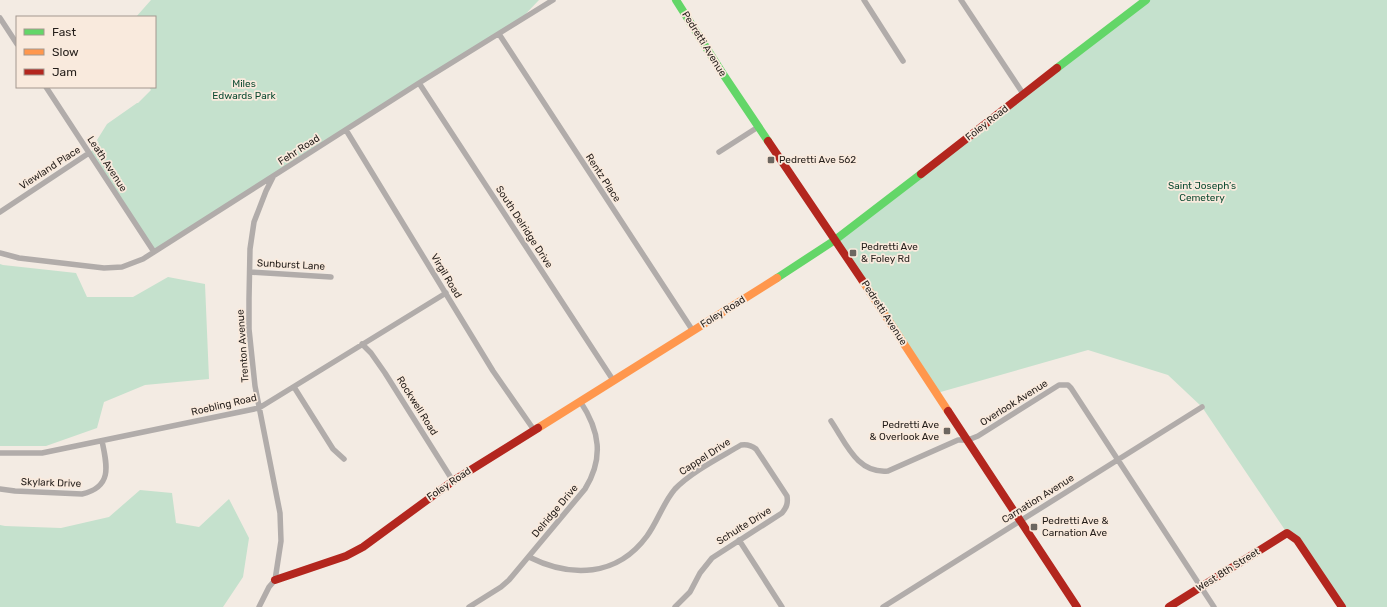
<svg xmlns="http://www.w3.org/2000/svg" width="1387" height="607" viewBox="0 0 1387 607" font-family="Rubik,sans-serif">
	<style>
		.green { fill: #c5e1cd }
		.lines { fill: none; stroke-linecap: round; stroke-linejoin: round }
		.street { stroke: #b1acaa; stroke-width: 5.5 }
		.fast { stroke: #63d668; stroke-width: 8 }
		.slow { stroke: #ff974d; stroke-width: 8 }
		.jam { stroke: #b3261e; stroke-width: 8 }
		.poi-dot { fill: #6c6660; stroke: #f9eadd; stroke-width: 1.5 }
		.labels { text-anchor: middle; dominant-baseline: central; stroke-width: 3.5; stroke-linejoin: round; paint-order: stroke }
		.street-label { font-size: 10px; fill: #241e1a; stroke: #f9eadd }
		.park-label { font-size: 10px; fill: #0d4b32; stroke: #f9eadd }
		.poi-label { font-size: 10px; fill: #241e1a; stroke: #f9eadd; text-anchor: start }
	</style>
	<rect width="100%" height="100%" fill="#f3ebe3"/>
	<path class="green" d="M151 0H539L516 24 154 252 89 153 99 144 97 140 107 124 137 103H138L151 90 149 87H155V17H136Z
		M1146 0H1387V607H1342L1287 533 1202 407 1168 375 1088 350 937 393 835 240Z
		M0 264 3 265 76 273 87 297H133L168 277 205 284 209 379 145 385 104 402 97 428 46 446H0Z
		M140 490 172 493 176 523 199 527 229 499 249 538 243 577 223 607H0V525L5 526 61 528 109 517Z"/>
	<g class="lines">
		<path class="street" d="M864 0 903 61
			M961 0 1024 95
			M0 18 17 44
			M499 34 693 331
			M419 83 613 380
			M46 87 154 252
			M346 130 493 371 534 430
			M719 152 758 127
			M0 212 89 153
			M0 253 19 258 104 268 122 267 143 259 419 83 553 0
			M250 272 331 277
			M362 344 371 353 385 373 453 481
			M294 387 333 449 344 459
			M831 421C846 443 857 474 888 471L958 440H968L978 436 1059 385H1068L1071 388 1214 607
			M0 453H42L259 408 446 293
			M0 489 15 491 82 494C113 487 107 465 102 441
			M739 540 782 607
			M529 557C571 578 617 577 647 536 658 521 663 503 675 489 691 472 721 457 741 445 747 444 751 445 756 449L787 496C788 503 787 507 782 513L712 558 700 573 690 592 675 607
			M259 607 269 587 275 580 281 541 280 513 255 386 249 329V299L250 249 254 222 266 191 273 177
			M469 607 501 587 509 580 585 489C604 458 600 431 580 401
			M883 607 1202 407"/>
		<path class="fast" d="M676 0 723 74 768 141
			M1057 68 1146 0
			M777 278 835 240 921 174"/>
		<path class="slow" d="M862 280 948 411
			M538 428 777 278"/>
		<path class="jam" d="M768 141 862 280
			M921 174 1057 68
			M948 411 1077 607
			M275 580 346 556 363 547 453 481 538 428
			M1169 607 1287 533 1297 540 1342 607"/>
	</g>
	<g class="poi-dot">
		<rect x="767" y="156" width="8" height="8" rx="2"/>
		<rect x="849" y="249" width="8" height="8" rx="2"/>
		<rect x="943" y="427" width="8" height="8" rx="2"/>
		<rect x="1030" y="523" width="8" height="8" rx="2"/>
	</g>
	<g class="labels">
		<g class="street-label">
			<text transform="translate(704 44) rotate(58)">Pedretti Avenue</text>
			<text transform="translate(987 123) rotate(-38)">Foley Road</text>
			<text transform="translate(299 150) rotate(-33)">Fehr Road</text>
			<text transform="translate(107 164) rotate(57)">Leath Avenue</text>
			<text transform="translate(50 168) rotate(-33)">Viewland Place</text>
			<text transform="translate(603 178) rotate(57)">Rentz Place</text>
			<text transform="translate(524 227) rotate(57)">South Delridge Drive</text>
			<text transform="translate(291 265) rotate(3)">Sunburst Lane</text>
			<text transform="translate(446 276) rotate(59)">Virgil Road</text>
			<text transform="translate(723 312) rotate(-32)">Foley Road</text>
			<text transform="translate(884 313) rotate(57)">Pedretti Avenue</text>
			<text transform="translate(243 346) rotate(-94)">Trenton Avenue</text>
			<text transform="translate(1014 403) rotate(-32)">Overlook Avenue</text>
			<text transform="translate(224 405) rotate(-13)">Roebling Road</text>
			<text transform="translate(417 406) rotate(58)">Rockwell Road</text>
			<text transform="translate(705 457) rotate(-33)">Cappel Drive</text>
			<text transform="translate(51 483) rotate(2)">Skylark Drive</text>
			<text transform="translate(449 484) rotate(-34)">Foley Road</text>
			<text transform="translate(1038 499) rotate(-32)">Carnation Avenue</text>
			<text transform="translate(555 511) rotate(-50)">Delridge Drive</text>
			<text transform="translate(744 526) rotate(-32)">Schulte Drive</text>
			<text transform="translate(1228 570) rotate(-32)">West 8th Street</text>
		</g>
		<g class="park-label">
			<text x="244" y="84">Miles<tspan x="244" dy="12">Edwards Park</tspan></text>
			<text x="1202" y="186">Saint Joseph’s<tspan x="1202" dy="12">Cemetery</tspan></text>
		</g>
		<g class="poi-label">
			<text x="779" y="160">Pedretti Ave 562</text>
			<text x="861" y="247">Pedretti Ave<tspan x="861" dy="12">&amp; Foley Rd</tspan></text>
			<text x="939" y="425" text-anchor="end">Pedretti Ave<tspan x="939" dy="12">&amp; Overlook Ave</tspan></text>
			<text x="1042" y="521">Pedretti Ave &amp;<tspan x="1042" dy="12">Carnation Ave</tspan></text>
		</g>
	</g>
	<rect x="16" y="16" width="140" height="72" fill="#f9eadd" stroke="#a4988f"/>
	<rect x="24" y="29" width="20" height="6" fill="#63d668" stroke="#a4988f"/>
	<text x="52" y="36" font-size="12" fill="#241e1a">Fast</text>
	<rect x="24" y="49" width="20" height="6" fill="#ff974d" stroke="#a4988f"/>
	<text x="52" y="56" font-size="12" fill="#241e1a">Slow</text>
	<rect x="24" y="69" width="20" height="6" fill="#b3261e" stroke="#a4988f"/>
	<text x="52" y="76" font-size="12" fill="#241e1a">Jam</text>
</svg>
